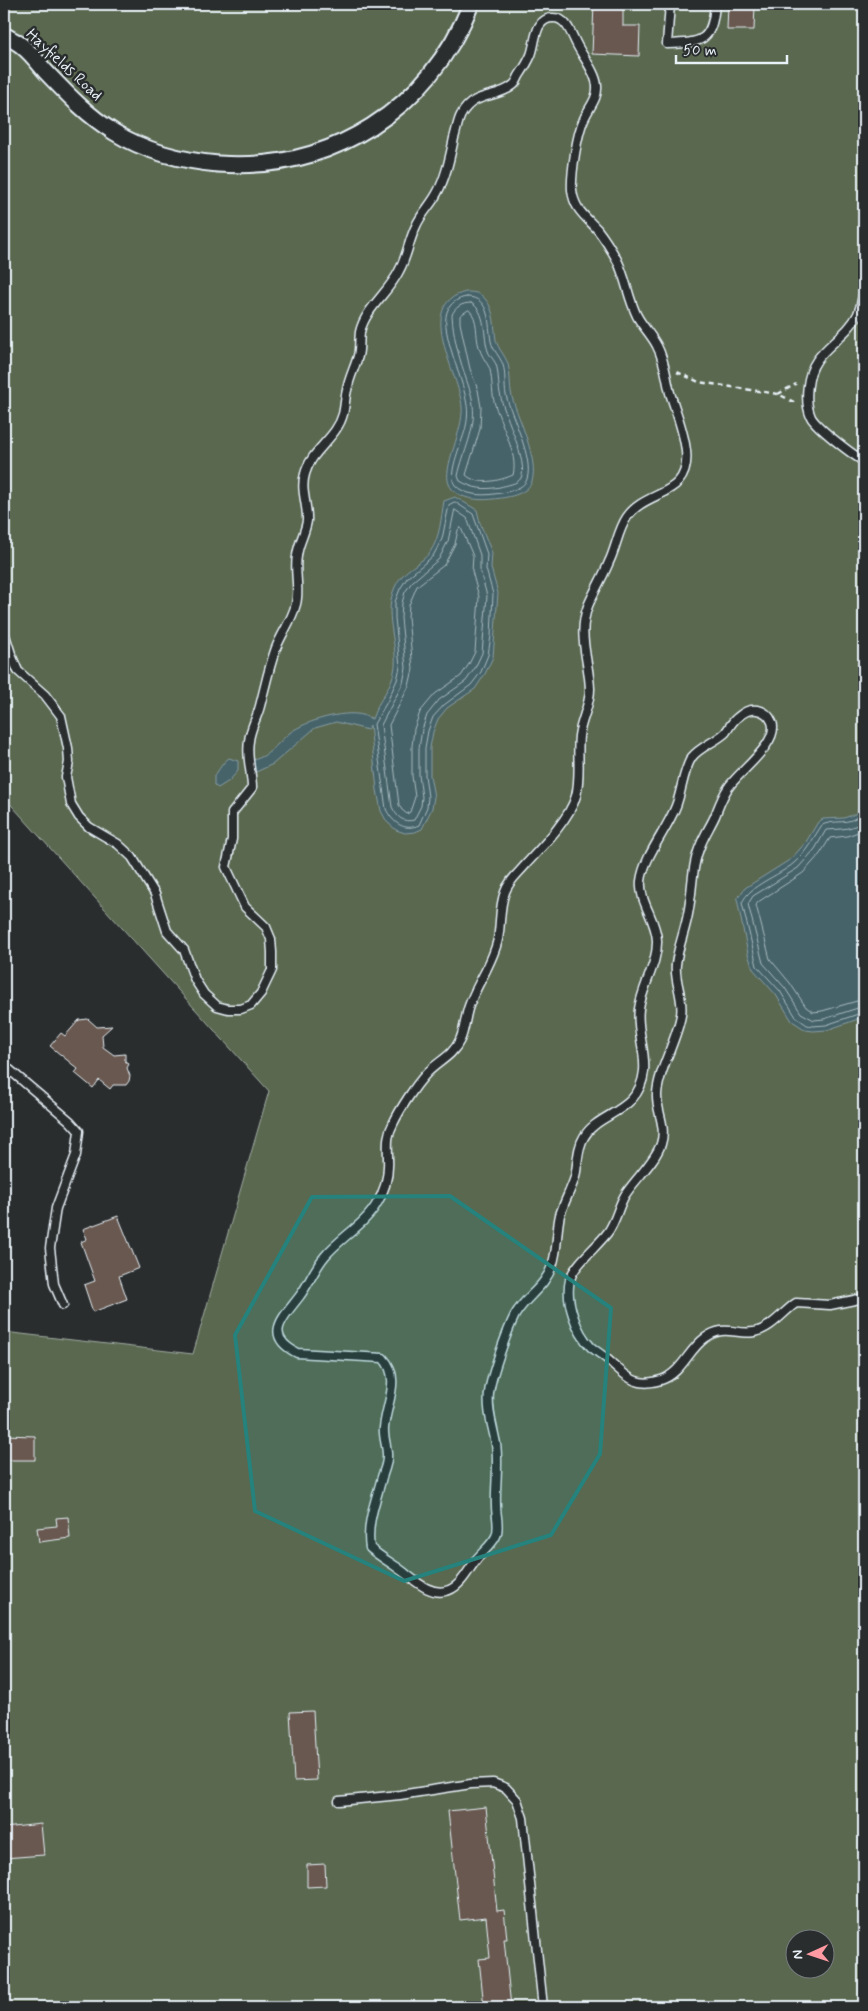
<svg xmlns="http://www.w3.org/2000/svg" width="868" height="2011" viewBox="0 0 868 2011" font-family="Mynerve,sans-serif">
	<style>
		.green { fill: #5a6850; stroke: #a1aca4; fill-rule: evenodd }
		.water { fill: #46646a; stroke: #879ca3 }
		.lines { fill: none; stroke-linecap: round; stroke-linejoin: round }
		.shore { stroke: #a7b9bf; stroke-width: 1 }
		.building { fill: #695950; stroke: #e8f1f8 }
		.lane-casing { stroke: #e8f1f8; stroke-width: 11 }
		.street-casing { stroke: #e8f1f8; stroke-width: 19 }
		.path { stroke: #e8f1f8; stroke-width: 2.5; stroke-dasharray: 5 4; stroke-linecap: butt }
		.lane { stroke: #2a2d2e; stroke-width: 8 }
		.street { stroke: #2a2d2e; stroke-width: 15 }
		.marked { fill: #25827c; fill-opacity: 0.2; stroke: #25827c; stroke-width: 4; stroke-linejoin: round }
		.labels { text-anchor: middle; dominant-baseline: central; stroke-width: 5; stroke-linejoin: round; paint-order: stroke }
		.street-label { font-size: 16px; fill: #e8f1f8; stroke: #2a2d2e }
	</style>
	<rect width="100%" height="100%" fill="#2a2d2e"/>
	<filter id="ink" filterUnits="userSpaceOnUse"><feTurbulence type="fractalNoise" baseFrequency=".02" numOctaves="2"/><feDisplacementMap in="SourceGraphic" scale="10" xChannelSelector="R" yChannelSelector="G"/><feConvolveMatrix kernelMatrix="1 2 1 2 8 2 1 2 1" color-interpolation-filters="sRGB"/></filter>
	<g filter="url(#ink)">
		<path class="green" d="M4 4H864V2007H4V1332L193 1354 269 1091 4 797ZM796 1938H826V1968H796Z"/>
		<path class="water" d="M466 292C475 292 481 293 486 300 495 311 494 327 496 340 498 349 505 355 508 364 511 374 509 386 512 397 518 418 539 460 532 481 528 495 505 498 493 499 479 501 455 499 449 484 442 467 464 430 462 407 460 375 413 304 466 292Z
			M455 497 477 510 480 523 492 553 491 568 498 593 493 657 485 674 475 689 447 708 438 719 433 732 430 748V775L434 797 432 808 422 829 415 832 405 833 396 830 387 822 381 811 377 790 370 725 368 730 336 722 315 728 273 764 254 773 253 760C269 756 275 746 287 735 302 722 337 712 357 714 362 714 367 717 372 719 378 700 393 687 395 666 397 639 383 613 395 587 404 567 421 565 430 552 440 538 441 518 444 501Z
			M229 758 238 761V771L229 781 218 788 214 785V776C220 769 222 763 229 758Z
			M864 802V1017L827 1030 813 1031 806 1030 792 1021 776 995 753 969 748 954 737 899 745 888 791 859 806 842 818 822 823 819 844 818 855 814Z"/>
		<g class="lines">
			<path class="shore" d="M467 297C491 297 488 325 491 341 493 351 500 356 503 365 506 374 504 385 506 395 511 416 534 458 527 479 524 490 503 493 494 494 481 496 464 495 455 485 446 474 464 439 466 426 468 418 468 408 466 400 463 378 440 332 447 312 450 303 458 298 467 297Z
				M471 303C487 311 483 337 488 351 490 357 496 361 497 368 499 377 498 388 501 398 504 414 529 463 521 478 518 484 506 485 500 487 484 490 474 489 460 481L458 476C463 452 476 430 473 405 472 393 467 383 464 372 458 354 453 334 452 315 455 307 462 303 471 303Z
				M469 310C479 319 475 335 479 347 481 355 485 360 489 367 492 373 492 393 494 401 499 422 519 454 513 475 499 481 478 486 466 475L480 429 481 407 478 390 470 369 460 323V316Z
				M455 502 473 514 487 554 486 569 493 594 491 636 488 655 481 672 471 685 444 705 433 717 428 731 425 748V775L428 797 427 807 419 825C404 832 392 822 386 809L374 724 387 702 397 680 400 667 395 618V602L400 589 407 578 433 556 442 539 449 505Z
				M455 510 467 518 480 555V570L487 596 482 653 475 668 466 681 439 700 427 715 422 730 419 748V775L422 797 421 806 414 820C403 823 397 817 392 807L381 725 403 683 406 668 401 618 402 603 405 592 412 582 439 559 448 541Z
				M461 528 473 556 472 571 479 597 475 652 469 664 461 676 435 694 420 712 414 729 412 746V776L415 797 410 812 407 814 402 810 399 805 389 725 409 686 413 669 408 617 409 605 417 586 444 565 455 544 458 530Z
				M864 810C850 828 839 818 822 825 813 838 806 853 794 863 779 876 749 885 742 903L757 966 780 991 796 1017 807 1025 813 1026 826 1025 864 1012
				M864 820C854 830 839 829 826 830L815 849 798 868 753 896 748 904 763 963 785 988 801 1013 814 1020 824 1019 864 1006
				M864 830 847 836 830 838 820 854 803 873 758 902 756 905 770 959 790 983 806 1007 813 1012 822 1011 864 999"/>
		</g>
		<path class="building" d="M594 4H623V26H640L639 56 592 54Z
			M728 4H755L754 30H727Z
			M88 1019 97 1027 112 1026 102 1035 103 1047 114 1055 125 1054V1061L129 1064 127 1068 130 1076 129 1081 126 1085H113L110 1089 99 1080 93 1088 75 1073 78 1069 50 1046 61 1033 65 1036 79 1020Z
			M118 1216 139 1268 119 1276 127 1299 93 1312 84 1285 95 1281 81 1242 87 1239 83 1229Z
			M4 1435 35 1436V1460H5Z
			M68 1517 70 1538 39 1542 37 1528 57 1526 56 1518Z
			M313 1711 317 1780 294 1781 290 1712Z
			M486 1807 497 1911 504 1910 507 1939H504L511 2007H484L479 1959 490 1958 486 1917 460 1920 448 1811Z
			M41 1824 44 1855 4 1858V1828Z
			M325 1864 326 1886 307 1887V1865Z"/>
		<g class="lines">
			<g class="lane-casing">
				<path id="lane" d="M670 4 667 44C703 43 712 41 715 4
					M864 292C862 299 861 307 858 314 849 333 828 344 817 360 807 374 804 401 811 417 816 427 854 456 864 461
					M4 632 12 657 18 671 45 695 61 716 68 748 69 762 66 777 71 804 79 817 89 827 118 844 132 857 155 894 167 931 184 950 195 980 204 994 217 1006 228 1009H241L251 1005 261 993 272 970V952L271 939 266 927 245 907 226 867 232 839V813L252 788C252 773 246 756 249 741 250 729 257 718 260 706 265 687 269 667 276 648 282 633 292 620 296 604 300 588 294 572 297 556 298 544 305 534 307 521 308 505 300 490 305 474 311 450 337 438 343 414 345 407 345 397 347 390 349 378 355 367 358 356 360 348 359 340 360 332 365 309 389 292 399 271 407 257 409 240 416 226 421 214 430 206 436 195 446 178 450 157 454 138 456 132 458 120 461 115 474 91 496 99 512 86 516 84 517 80 519 76 523 70 528 62 531 55 536 43 534 17 554 18 566 18 571 33 576 43 582 56 596 72 597 86 598 99 589 107 584 119 577 133 571 174 572 190 574 209 585 216 597 229 604 238 611 249 617 260 626 278 628 298 637 316 643 327 652 336 657 346 665 361 666 377 670 393 676 412 684 431 686 451 691 498 646 489 627 517 618 530 616 548 609 562 603 577 594 591 588 606 577 635 589 660 590 689 590 706 581 719 579 736 577 756 581 776 576 796 570 818 543 846 527 863 519 873 509 880 505 892 499 907 501 924 498 939 493 963 477 983 469 1006 465 1017 465 1029 460 1040 452 1057 438 1061 426 1074 415 1086 400 1109 393 1124 386 1137 388 1145 388 1159 389 1175 385 1191 376 1205 364 1225 340 1238 325 1256 314 1269 309 1284 299 1297 283 1318 263 1335 297 1353L383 1358C402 1378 386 1404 384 1428 383 1438 388 1448 387 1458 387 1464 384 1471 382 1477 376 1501 366 1523 370 1548 378 1555 386 1560 395 1566 411 1576 429 1598 449 1590 461 1586 469 1569 476 1560 482 1552 492 1545 496 1536 500 1527 496 1516 496 1506 495 1486 499 1465 496 1444 493 1427 487 1411 489 1393 491 1376 507 1331 515 1315 526 1296 545 1287 552 1266 558 1250 556 1232 560 1215 564 1202 571 1190 575 1177 578 1164 577 1148 584 1137 598 1112 640 1113 644 1071 646 1050 636 1030 639 1009 642 986 658 964 657 940 656 919 639 902 641 881 644 856 667 830 676 806 682 791 683 770 692 757 700 747 715 742 725 733 730 727 732 721 738 717 744 712 749 709 757 710 764 711 769 715 772 722 780 743 738 772 728 788 722 797 719 806 715 816 711 825 705 834 701 844 691 866 693 890 688 914 685 931 678 947 676 964 674 982 684 997 681 1015 677 1040 658 1071 657 1094 656 1111 667 1126 661 1144 654 1163 636 1178 625 1195 618 1207 616 1221 608 1232 598 1246 573 1265 570 1280 565 1300 576 1332 591 1347 596 1351 602 1355 607 1359 625 1374 634 1389 661 1380 682 1373 688 1350 705 1338 724 1324 735 1335 754 1332 771 1329 783 1312 796 1303L830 1305 864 1298
					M4 1065 70 1121 79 1131 76 1155 56 1208 50 1248 54 1284 63 1305
					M339 1801 400 1795 471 1784 493 1783 506 1788 517 1800 523 1818 543 2007"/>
			</g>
			<g class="street-casing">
				<path id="street" d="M4 35C10 39 18 42 23 47 32 54 39 64 46 72 67 94 88 116 114 132 144 151 183 161 218 164 332 172 429 109 471 4"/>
			</g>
			<path class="path" d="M677 372 699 382 778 394 796 403
				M778 394 796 384"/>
			<use href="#lane" class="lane"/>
			<use href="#street" class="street"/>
		</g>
	</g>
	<path class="marked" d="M450 1196 611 1308 600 1454 551 1535 404 1581 255 1511 235 1335 312 1197Z"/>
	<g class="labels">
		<g class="street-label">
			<text transform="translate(64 65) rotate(43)">Hayfields Road</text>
		</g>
	</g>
	<rect width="868" height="2011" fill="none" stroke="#2a2d2e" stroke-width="20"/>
	<rect x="10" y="10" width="848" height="1991" fill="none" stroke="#e8f1f8" stroke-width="2" filter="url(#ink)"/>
	<g transform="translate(810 1954) rotate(267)"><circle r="24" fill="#2a2d2e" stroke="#767b7f"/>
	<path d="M0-4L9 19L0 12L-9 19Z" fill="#ff9aa2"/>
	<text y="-8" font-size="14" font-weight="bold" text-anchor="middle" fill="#e8f1f8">N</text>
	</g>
	<path d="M676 55v8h111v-8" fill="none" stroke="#e8f1f8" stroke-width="2.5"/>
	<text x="683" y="55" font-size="15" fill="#e8f1f8" stroke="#2a2d2e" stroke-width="4" paint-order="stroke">50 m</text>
</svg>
